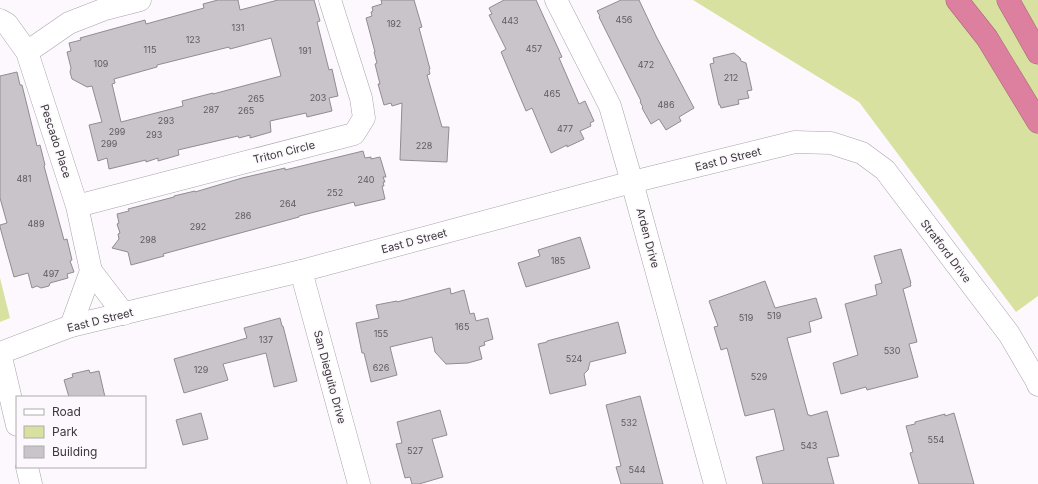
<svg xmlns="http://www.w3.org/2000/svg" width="1038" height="484" viewBox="0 0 1038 484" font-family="Inter,sans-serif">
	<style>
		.green { fill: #d9e1a0 }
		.building { fill: #c8c4c9; stroke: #908c91; fill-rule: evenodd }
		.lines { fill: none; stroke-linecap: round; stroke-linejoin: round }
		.street-casing { stroke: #a8a4a9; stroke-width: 23 }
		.secondary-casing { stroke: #a8a4a9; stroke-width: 23 }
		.highway-casing { stroke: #a4667c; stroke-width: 23 }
		.street { stroke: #fff; stroke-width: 22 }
		.secondary { stroke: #fff; stroke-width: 22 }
		.highway { stroke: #dd7f9f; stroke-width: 22 }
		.labels { text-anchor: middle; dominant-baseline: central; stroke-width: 3; stroke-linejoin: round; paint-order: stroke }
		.number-label { font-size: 9px; fill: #5e5b5e }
		.street-label { font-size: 11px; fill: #3a383a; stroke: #fcf8fd }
	</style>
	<rect width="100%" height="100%" fill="#fcf8fd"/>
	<path class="green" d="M693 0H1038V296L1016 312 859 102Z
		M0 278 10 318 0 322Z"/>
	<path class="building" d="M218 0H238L240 10 278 0H314L320 21 317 22 329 70 332 69 338 96 329 98 332 111 307 117 306 113 270 121 271 132 250 138V135L239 138 238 136 178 150 179 155 158 161V158L146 162V160L109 169 107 158 98 161 89 125 102 122 92 86 87 87 72 79 70 72 71 68 67 52 71 51 69 43 81 40 80 38 145 20 146 24 204 8 203 4ZM271 38 281 76 213 94V93L182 101 183 106 121 122 112 84 115 83 114 79 157 67V65L229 47 230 49Z
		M381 0H414L422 27 419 28 430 69 429 70 430 74 427 75 442 127H449L447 162 400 160 402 103 392 106 391 103 384 105 378 84H380L375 64 377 63 374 52H375L366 18 372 16 371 12 373 11 372 7 382 4Z
		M504 0H536L562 57 559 58 579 104 585 101 594 121 590 123 591 126 580 131 584 139 567 147V145L551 153 532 108 526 111 501 52 506 49 489 15 492 14 489 8Z
		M621 0H639L656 36 694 108 679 117 681 121 666 130 659 119 651 124 642 108 643 107 640 102 641 101 599 17 600 16 597 11Z
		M734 53 740 58 741 61 746 63 752 90 747 91 749 98 738 100 739 104 721 108 720 105H719L710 64 714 63 713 58Z
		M17 72 20 85H22L37 146 40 145 45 165 44 166 64 240 67 239 72 260 70 261 74 272 67 274 68 278 50 283 49 286 41 288 37 286 32 288 28 273 14 277 0 227V225L7 223 0 198V76Z
		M363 151 365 158 371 157V159L380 157 386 177H383L385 182H383L384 186H382L385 199 355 206 354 202 299 216V217L163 254 164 256 131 265 128 252 112 248 119 239 118 234 120 233 117 224 119 223 117 214 129 211 128 209 174 197V196L195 191V192L242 178 285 168V170Z
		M580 237 590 268 526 287 518 263 540 256 538 250Z
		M901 249 911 283H910L911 286 903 289 917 342 909 344 918 377 867 390 866 387 841 394 833 363 858 355 845 304 877 295 875 285 882 283 874 256Z
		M765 281 775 308 816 298 822 318 809 322 811 332 787 338 808 415H810V416L827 411 839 456 827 458 834 484H763L756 457 784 450 774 409 745 416 727 348 721 350 714 327 718 326 709 301Z
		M450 288 451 294 464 290 470 314 474 313 476 321 488 318 493 339 484 342 485 345 479 347 482 359 468 363 446 364 435 352 432 337 390 347 397 375 371 382 364 353H362L356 323 379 318 376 305 397 301V302Z
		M280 318 282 326H283L297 381 274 387 266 353 223 364 228 380 184 393 174 359 247 338 244 328Z
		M618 322 626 353 590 362 588 370 584 374 586 385 550 394 538 344 547 342V341Z
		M89 370 90 373 99 371 105 397H69L64 380 73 377 72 374Z
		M640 396 663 484H621L616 467 621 466 606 405Z
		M440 410 447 435 432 439 443 477 419 484H412L410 477 405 478 396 444 402 443 397 422Z
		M201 413 208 439 183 445 176 420Z
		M954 413 974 484H919L910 453 913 452 906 426 915 424V422L945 414V416Z"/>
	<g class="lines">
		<g class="street-casing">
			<path id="street" d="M556 0 610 106 632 182 715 484
				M0 20 7 24 27 52 77 206 91 271 124 314
				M27 52 69 23 105 9 140 0
				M77 206 354 134 364 118 361 98 330 0
				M301 271 359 484
				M71 326 91 271"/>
		</g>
		<g class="secondary-casing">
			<path id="secondary" d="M0 353 71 326 301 271 632 182 795 142 831 143 862 153 885 170 1009 334 1036 380 1038 385
				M0 353 17 425
				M27 467 31 484"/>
		</g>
		<g class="highway-casing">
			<path id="highway" d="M957 0 987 38 1038 122
				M1008 0 1038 53"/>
		</g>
		<use href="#street" class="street"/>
		<use href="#secondary" class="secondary"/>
		<use href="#highway" class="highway"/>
	</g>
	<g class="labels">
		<g class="number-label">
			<text x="624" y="19">456</text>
			<text x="510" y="20">443</text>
			<text x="394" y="23">192</text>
			<text x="238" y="27">131</text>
			<text x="193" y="39">123</text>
			<text x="534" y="48">457</text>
			<text x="150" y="49">115</text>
			<text x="305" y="50">191</text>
			<text x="101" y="63">109</text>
			<text x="646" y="64">472</text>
			<text x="731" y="77">212</text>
			<text x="552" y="93">465</text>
			<text x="318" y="97">203</text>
			<text x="256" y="98">265</text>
			<text x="666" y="104">486</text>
			<text x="211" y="109">287</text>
			<text x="246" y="110">265</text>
			<text x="166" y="120">293</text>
			<text x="565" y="128">477</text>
			<text x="117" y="131">299</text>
			<text x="154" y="134">293</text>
			<text x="109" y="143">299</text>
			<text x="424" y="145">228</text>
			<text x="24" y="178">481</text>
			<text x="366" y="179">240</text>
			<text x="335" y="192">252</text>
			<text x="288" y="203">264</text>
			<text x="243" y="215">286</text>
			<text x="36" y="223">489</text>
			<text x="198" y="226">292</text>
			<text x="148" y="239">298</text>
			<text x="558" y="260">185</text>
			<text x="51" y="273">497</text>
			<text x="774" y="315">519</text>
			<text x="746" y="317">519</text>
			<text x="462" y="326">165</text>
			<text x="381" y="333">155</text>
			<text x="266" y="339">137</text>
			<text x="892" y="350">530</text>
			<text x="574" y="358">524</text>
			<text x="381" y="367">626</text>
			<text x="201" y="369">129</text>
			<text x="759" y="376">529</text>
			<text x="629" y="422">532</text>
			<text x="936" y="439">554</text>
			<text x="809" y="445">543</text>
			<text x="415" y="450">527</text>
			<text x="637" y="469">544</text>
		</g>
		<g class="street-label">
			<text transform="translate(56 141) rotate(72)">Pescado Place</text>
			<text transform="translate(284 152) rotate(-14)">Triton Circle</text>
			<text transform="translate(728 159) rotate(-14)">East D Street</text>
			<text transform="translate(648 238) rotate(75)">Arden Drive</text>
			<text transform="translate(414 241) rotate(-15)">East D Street</text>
			<text transform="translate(946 251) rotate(53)">Stratford Drive</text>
			<text transform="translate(100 320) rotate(-14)">East D Street</text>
			<text transform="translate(330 377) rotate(75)">San Dieguito Drive</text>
		</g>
	</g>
	<rect x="16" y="396" width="130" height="72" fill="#fcf8fd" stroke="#aeabaf"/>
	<rect x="24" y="409" width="20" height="6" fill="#ffffff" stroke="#aeabaf"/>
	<text x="52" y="416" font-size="12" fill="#3a383a">Road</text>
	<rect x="24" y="426" width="20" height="12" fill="#d9e1a0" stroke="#aeabaf"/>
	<text x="52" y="436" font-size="12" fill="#3a383a">Park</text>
	<rect x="24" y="446" width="20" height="12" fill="#c8c4c9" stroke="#aeabaf"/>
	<text x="52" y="456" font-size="12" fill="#3a383a">Building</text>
</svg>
